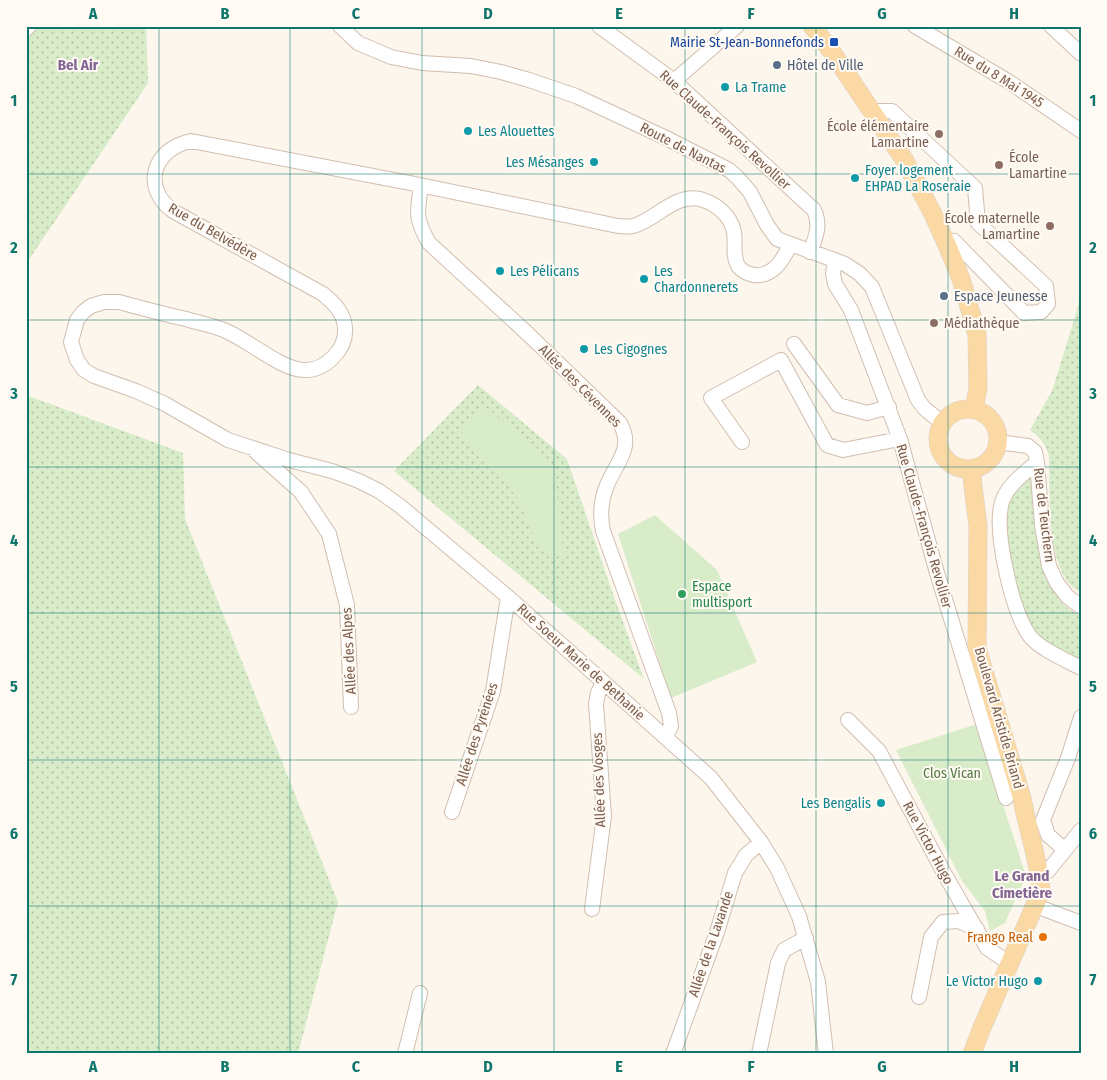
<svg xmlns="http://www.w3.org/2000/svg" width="1107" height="1080" viewBox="0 0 1107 1080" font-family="'Fira Sans Condensed',sans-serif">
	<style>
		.grass { fill: url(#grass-dots) }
		.garden { fill: #d8ecc9 }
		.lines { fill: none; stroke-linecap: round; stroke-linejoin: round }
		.minor-casing { stroke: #d1beb0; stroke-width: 16 }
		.major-casing { stroke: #dad1cd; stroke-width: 19 }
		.minor { stroke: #fff; stroke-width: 14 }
		.major { stroke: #fbd9a5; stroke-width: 18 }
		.grid { fill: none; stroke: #0f766e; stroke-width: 1; stroke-opacity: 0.55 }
		.transit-dot { fill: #1a4fb4; stroke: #fffaf3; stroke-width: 2 }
		.service-dot { fill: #5c6f8a; stroke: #fffaf3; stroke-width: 2 }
		.culture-dot { fill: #0f9aa8; stroke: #fffaf3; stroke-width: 2 }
		.education-dot { fill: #8d6e63; stroke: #fffaf3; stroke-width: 2 }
		.leisure-dot { fill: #2e9e5b; stroke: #fffaf3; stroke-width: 2 }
		.food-dot { fill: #e8710a; stroke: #fffaf3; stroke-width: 2 }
		.labels { text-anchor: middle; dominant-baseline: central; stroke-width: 4; stroke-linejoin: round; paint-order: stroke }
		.transit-label { font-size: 14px; fill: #164399; stroke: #fffaf3; text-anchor: end }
		.service-label { font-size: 14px; fill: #4e5e75; stroke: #fffaf3; text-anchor: start }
		.street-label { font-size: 14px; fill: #7a5c4d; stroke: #fffaf3 }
		.culture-label { font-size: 14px; fill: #0d838f; stroke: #fffaf3; text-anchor: start }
		.education-label { font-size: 14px; fill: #785e54; stroke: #fffaf3; text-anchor: end }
		.leisure-label { font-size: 14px; fill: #27864d; stroke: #fffaf3; text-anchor: start }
		.park-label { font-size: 14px; fill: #537a41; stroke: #fffaf3 }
		.food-label { font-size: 14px; fill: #c56008; stroke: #fffaf3; text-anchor: end }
		.neighbourhood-label { font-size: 15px; font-weight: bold; fill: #846695; stroke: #fffaf3 }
		.neatline { fill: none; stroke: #0f766e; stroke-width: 2 }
		.grid-label { font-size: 16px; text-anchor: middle; font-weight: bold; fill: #0f766e }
	</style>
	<defs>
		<pattern id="grass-dots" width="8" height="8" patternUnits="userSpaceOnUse" patternTransform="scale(1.25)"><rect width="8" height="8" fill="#d8ecc9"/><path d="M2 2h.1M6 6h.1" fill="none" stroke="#b4c2a5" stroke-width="1.8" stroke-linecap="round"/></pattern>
	</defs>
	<rect width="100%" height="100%" fill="#fdf6ec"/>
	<path class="grass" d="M26 26H146L148 83 26 264Z
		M1080 286 1081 287V592C1045 578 1050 490 1049 457 1046 444 1041 438 1030 430L1052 391 1078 307Z
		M478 385 567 459 615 600 644 679 394 471Z
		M26 395 183 453 185 519 338 902 298 1054H26Z
		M1027 478 1031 479 1033 483C1036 524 1035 596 1081 616V665L1034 635 1009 574 1005 506Z"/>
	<path class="garden" d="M482 404 554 466 564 557 540 551 517 497 459 429Z
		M655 515 717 570 757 662 671 698 618 534Z
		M977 724 1026 876 1005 923 990 931 985 911 962 881 896 750Z"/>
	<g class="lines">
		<g class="minor-casing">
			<path id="minor" d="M340 26 358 43 391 57 422 63 471 66 501 72 529 80 576 96 664 137 729 170 737 177 750 192 767 225 777 239 845 264 860 274 872 287 918 400 924 408 942 423
				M599 26 674 81 814 210C821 225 816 237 810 252
				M915 26 1011 83 1081 131
				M1051 26 1081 54
				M26 29 29 26
				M674 81 737 26
				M872 111H892L975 188 978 223 1046 286 1048 304 1041 312 1024 313 954 241 947 245
				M421 186C417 213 415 218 429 243L528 334 620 423C635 450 614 464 606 488 600 503 600 516 603 531L669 713 671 726 666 737
				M790 245C783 260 773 277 754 275 748 274 742 271 738 266 732 255 736 243 734 232 731 215 715 203 700 199 674 193 655 221 633 226 628 227 623 226 618 226L410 183 191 141C153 149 141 187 173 211L323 294C335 304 344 313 345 328 347 349 325 371 304 370 282 370 248 340 226 331 213 325 199 323 186 319 163 314 141 308 119 302H104L91 306 83 312 77 320 71 342 77 360 84 370 94 376 136 391 165 404 228 440 289 460 332 471 359 481 379 491 400 506 508 597 711 778 761 842 777 868 799 916 818 982 826 1054
				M835 260 833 274 835 284 851 310 900 439 937 573 1006 798
				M794 344 838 405 867 413 889 407
				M742 442 711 398 781 360 827 445 843 450 900 439
				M998 442 1028 446 1035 452 1037 462 1042 525 1049 566 1057 583 1067 596 1081 607
				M256 452 301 492 329 534 347 605 351 707
				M1037 462C1024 473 1004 488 1001 506 995 536 1012 610 1029 635 1039 649 1066 660 1081 668
				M848 720 879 751 944 873 987 948 1009 963
				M452 812 493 691 508 597
				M1065 850 1048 835 1043 820 1068 758 1081 717
				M1040 874 1048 871 1081 830
				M1036 906 1081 923
				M592 909 604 816 596 704 598 693 603 683
				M919 997 931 937 943 922 959 921 977 929
				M405 1054 420 993
				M673 1054 717 932 735 873 746 855 761 842
				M759 1054 778 963 784 950 806 938"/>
		</g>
		<g class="major-casing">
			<path id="major" d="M812 26 832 52 905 161 933 214 947 245 961 279 977 334 978 388 974 409
				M938 439a30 30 0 1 1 60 0a30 30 0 1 1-60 0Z
				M971 470 978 526 977 648 1022 798C1027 829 1039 859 1041 891L981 1030 972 1054"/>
		</g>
		<use href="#minor" class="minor"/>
		<use href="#major" class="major"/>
	</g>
	<path class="grid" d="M159 26V1054M290 26V1054M422 26V1054M554 26V1054M685 26V1054M816 26V1054M948 26V1054M26 174H1081M26 320H1081M26 467H1081M26 613H1081M26 760H1081M26 906H1081"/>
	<rect class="transit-dot" x="829" y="37" width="10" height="10" rx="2.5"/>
	<g class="service-dot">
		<circle cx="777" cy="65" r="5"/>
		<circle cx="944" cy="296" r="5"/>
	</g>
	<g class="culture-dot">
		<circle cx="725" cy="87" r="5"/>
		<circle cx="468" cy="131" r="5"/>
		<circle cx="594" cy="162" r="5"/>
		<circle cx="855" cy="178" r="5"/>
		<circle cx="500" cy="271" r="5"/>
		<circle cx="644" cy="279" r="5"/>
		<circle cx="584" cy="349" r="5"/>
		<circle cx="881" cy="803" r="5"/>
		<circle cx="1038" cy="981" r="5"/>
	</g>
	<g class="education-dot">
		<circle cx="939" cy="134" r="5"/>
		<circle cx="999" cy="165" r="5"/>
		<circle cx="1050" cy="226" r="5"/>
		<circle cx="934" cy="323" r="5"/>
	</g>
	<circle class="leisure-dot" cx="682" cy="594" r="5"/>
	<circle class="food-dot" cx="1043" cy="937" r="5"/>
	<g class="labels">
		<g class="transit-label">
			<text x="824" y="42">Mairie St-Jean-Bonnefonds</text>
		</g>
		<g class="service-label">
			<text x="787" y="65">Hôtel de Ville</text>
			<text x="954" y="296">Espace Jeunesse</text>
		</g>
		<g class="street-label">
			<text transform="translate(999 77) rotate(32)">Rue du 8 Mai 1945</text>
			<text transform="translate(725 130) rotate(42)">Rue Claude-François Revollier</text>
			<text transform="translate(683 148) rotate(27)">Route de Nantas</text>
			<text transform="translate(213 232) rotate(30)">Rue du Belvédère</text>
			<text transform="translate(580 386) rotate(45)">Allée des Cévennes</text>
			<text transform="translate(1044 515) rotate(83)">Rue de Teuchern</text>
			<text transform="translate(924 526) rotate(74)">Rue Claude-François Revollier</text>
			<text transform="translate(349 651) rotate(-93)">Allée des Alpes</text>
			<text transform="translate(581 662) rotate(42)">Rue Soeur Marie de Bethanie</text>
			<text transform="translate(999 718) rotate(74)">Boulevard Aristide Briand</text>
			<text transform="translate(477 734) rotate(-72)">Allée des Pyrénées</text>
			<text transform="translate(599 780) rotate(-92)">Allée des Vosges</text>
			<text transform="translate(928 843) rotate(62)">Rue Victor Hugo</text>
			<text transform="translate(711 944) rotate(-71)">Allée de la Lavande</text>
		</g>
		<g class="culture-label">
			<text x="735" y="87">La Trame</text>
			<text x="478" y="131">Les Alouettes</text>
			<text x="584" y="162" text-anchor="end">Les Mésanges</text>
			<text x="865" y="170">Foyer logement<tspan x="865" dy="16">EHPAD La Roseraie</tspan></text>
			<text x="510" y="271">Les Pélicans</text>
			<text x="654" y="271">Les<tspan x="654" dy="16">Chardonnerets</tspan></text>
			<text x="594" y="349">Les Cigognes</text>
			<text x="871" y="803" text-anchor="end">Les Bengalis</text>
			<text x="1028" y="981" text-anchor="end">Le Victor Hugo</text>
		</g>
		<g class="education-label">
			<text x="929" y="126">École élémentaire<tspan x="929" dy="16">Lamartine</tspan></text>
			<text x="1009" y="157" text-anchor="start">École<tspan x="1009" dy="16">Lamartine</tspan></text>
			<text x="1040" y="218">École maternelle<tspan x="1040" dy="16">Lamartine</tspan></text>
			<text x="944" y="323" text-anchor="start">Médiathèque</text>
		</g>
		<g class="leisure-label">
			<text x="692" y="586">Espace<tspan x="692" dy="16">multisport</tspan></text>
		</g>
		<g class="park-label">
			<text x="952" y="773">Clos Vican</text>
		</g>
		<g class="food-label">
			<text x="1033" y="937">Frango Real</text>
		</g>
		<g class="neighbourhood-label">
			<text x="78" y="65">Bel Air</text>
			<text x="1022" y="876">Le Grand<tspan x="1022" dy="17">Cimetière</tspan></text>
		</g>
	</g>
	<rect width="1107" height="1080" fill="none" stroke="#fffaf3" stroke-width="55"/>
	<rect x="28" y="28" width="1052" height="1024" class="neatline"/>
	<g class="grid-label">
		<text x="93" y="19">A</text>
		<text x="225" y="19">B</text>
		<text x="356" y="19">C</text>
		<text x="488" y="19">D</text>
		<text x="619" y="19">E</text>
		<text x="751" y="19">F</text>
		<text x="882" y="19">G</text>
		<text x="1014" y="19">H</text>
		<text x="14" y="106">1</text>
		<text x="1093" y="106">1</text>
		<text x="14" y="253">2</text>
		<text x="1093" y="253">2</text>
		<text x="14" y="399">3</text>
		<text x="1093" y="399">3</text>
		<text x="14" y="546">4</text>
		<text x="1093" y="546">4</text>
		<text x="14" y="692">5</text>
		<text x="1093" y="692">5</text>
		<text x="14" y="839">6</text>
		<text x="1093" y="839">6</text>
		<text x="14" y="985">7</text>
		<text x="1093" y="985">7</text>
		<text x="93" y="1072">A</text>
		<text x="225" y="1072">B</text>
		<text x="356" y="1072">C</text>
		<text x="488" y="1072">D</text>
		<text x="619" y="1072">E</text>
		<text x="751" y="1072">F</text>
		<text x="882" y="1072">G</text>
		<text x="1014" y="1072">H</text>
	</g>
</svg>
